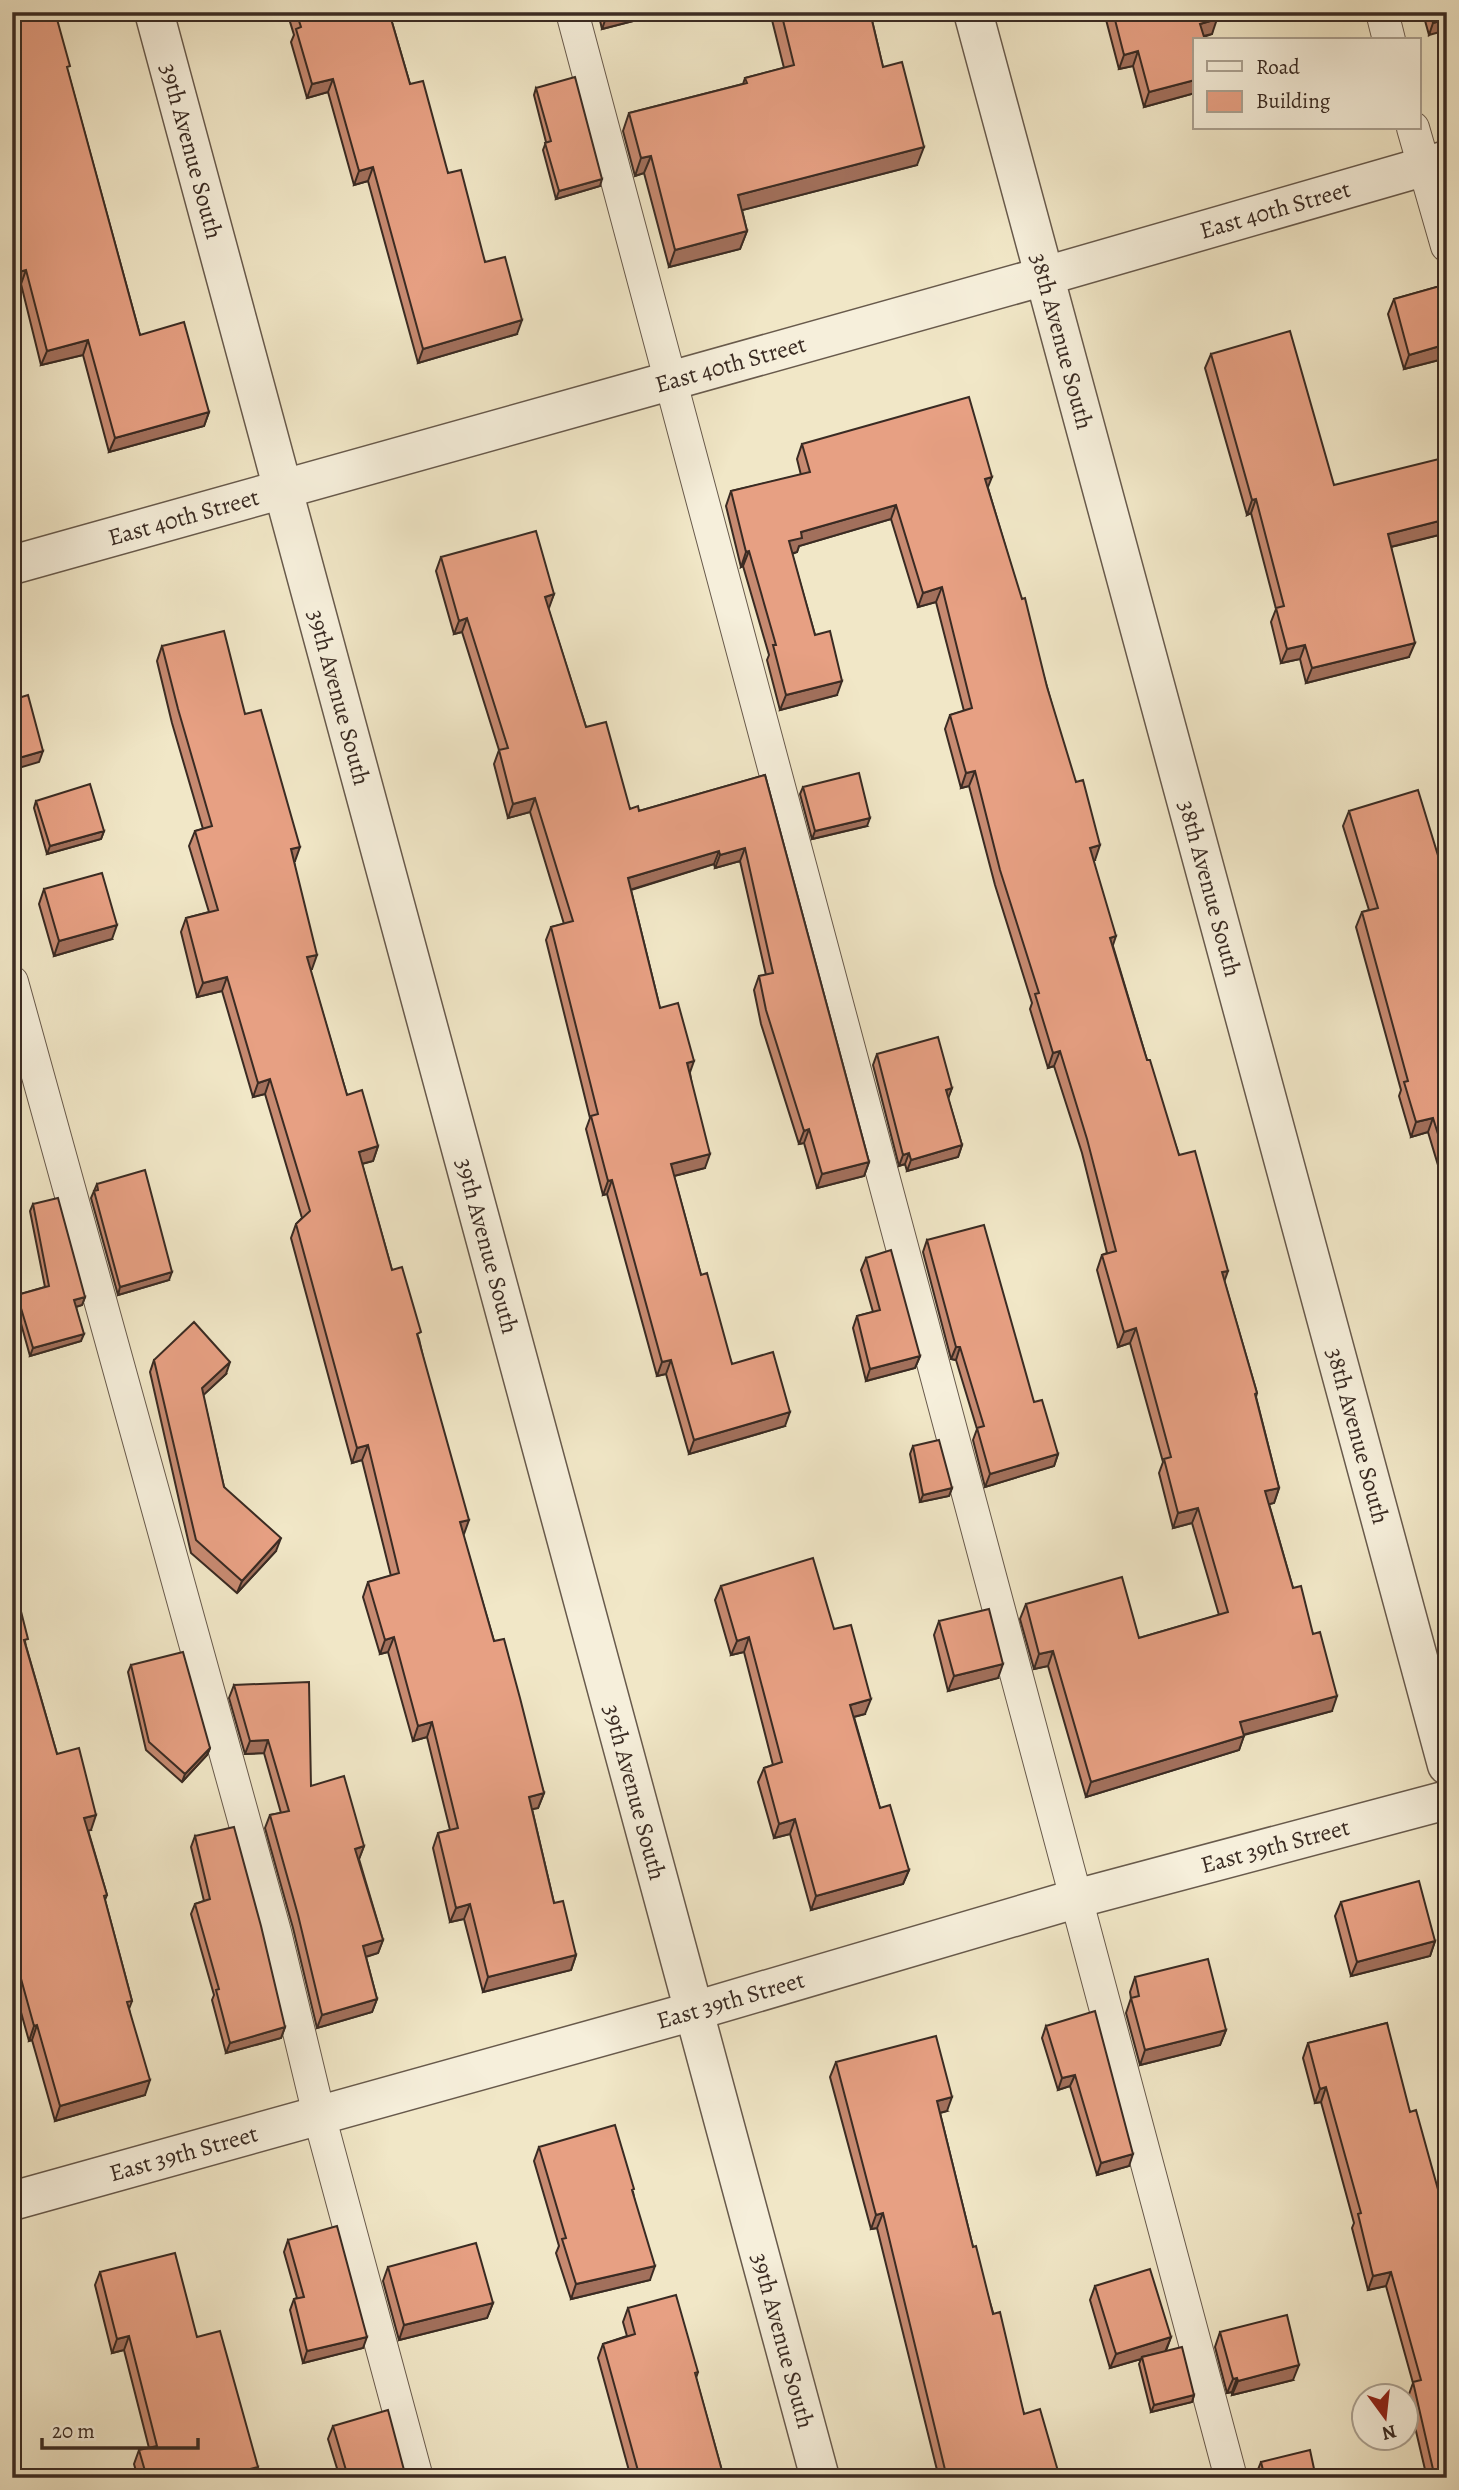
<svg xmlns="http://www.w3.org/2000/svg" width="1459" height="2490" viewBox="0 0 1459 2490" font-family="Alegreya,serif">
	<style>
		.lines { fill: none; stroke-linecap: round; stroke-linejoin: round }
		.lane-casing { stroke: #685a4c; stroke-width: 34 }
		.street-casing { stroke: #685a4c; stroke-width: 41 }
		.lane { stroke: #f6efdb; stroke-width: 32 }
		.street { stroke: #f6efdb; stroke-width: 38 }
		.wall { fill: #c78a71; stroke: #3a2b23; stroke-width: 2 }
		.shaded-wall { fill: #a2705c; stroke: #3a2b23; stroke-width: 2 }
		.building { fill: #e7a083; stroke: #3a2b23; stroke-width: 2 }
		.labels { text-anchor: middle; dominant-baseline: central; stroke-width: 7; stroke-linejoin: round; paint-order: stroke }
		.street-label { font-size: 24px; fill: #3a2b23; stroke: #f6efdb }
	</style>
	<rect width="100%" height="100%" fill="#f1e7c7"/>
	<filter id="stains"><feTurbulence type="fractalNoise" baseFrequency=".00286" numOctaves="4"/><feColorMatrix values="0 0 0 0 .2 0 0 0 0 .09 0 0 0 0 .02 0 0 0 .5 -.17"/></filter>
	<radialGradient id="worn" r=".72"><stop offset=".6" stop-color="#630" stop-opacity="0"/><stop offset="1" stop-color="#630" stop-opacity=".3"/></radialGradient>
	<g class="lines">
		<g class="lane-casing">
			<path id="lane" d="M572 12 1231 2478
				M1382 12 1389 40
				M1413 128 1447 246
				M12 982 275 1932 319 2115 417 2478"/>
		</g>
		<g class="street-casing">
			<g id="street">
				<path id="s1" d="M154 12 820 2478"/>
				<path id="s2" d="M973 12 1447 1765"/>
				<path id="s3" d="M12 565 1045 276 1447 160"/>
				<path id="s4" d="M12 2201 694 2011 1075 1899 1447 1800"/>
			</g>
		</g>
		<use href="#lane" class="lane"/>
		<use href="#street" class="street"/>
	</g>
	<path class="wall" d="M12 12 68 72 140 335 209 412 204 426 109 452 83 355 41 365 21 284 13 287 12 283Z
		M287 12H389L410 84 448 173 485 262 517 334 418 363 368 181 354 185 328 92 307 98 291 42 294 35Z
		M598 12H668L602 29Z
		M770 12H870L883 67 917 165 742 210 747 231 740 249 669 267 644 173 635 176 623 131 629 113 743 84 745 78 784 68Z
		M1104 12H1215L1212 34 1195 40V93L1144 107 1133 66 1119 69Z
		M1413 12H1447L1429 35 1424 17 1415 19Z
		M536 88 600 186 556 199 543 150 546 142 534 95Z
		M1447 284V358L1404 369 1388 314 1394 299Z
		M1211 354 1334 485 1447 533 1391 547 1409 657 1306 683 1300 659 1281 663 1271 622 1276 609 1251 513 1247 515 1205 368Z
		M802 444 988 488 1047 687 1095 860H1093L1113 946 1147 1060 1179 1155 1224 1280 1257 1393 1256 1397 1279 1488 1274 1503 1269 1504 1293 1588 1332 1711 1244 1735 1239 1750 1086 1797 1048 1666 1034 1669 1020 1619 1026 1604 1139 1638 1219 1615 1192 1523 1173 1528 1159 1473 1163 1462 1130 1343 1118 1347 1097 1270 1102 1255 1107 1253 1082 1153 1054 1066 1048 1068 1030 1009 1032 1003 995 885 969 786 961 788 945 729 950 715 964 711 936 602 918 607 891 519 799 546 797 552 792 554 815 635 837 695 780 710 767 660 769 655 743 566 741 567 726 506 731 491 801 475 797 459Z
		M441 557 554 594 548 608 586 727 630 809 639 811 765 775 869 1162 864 1176 817 1188 804 1143 799 1144 761 1024 754 990 759 976 766 975 740 861 715 868 714 864 631 890 660 1008 690 1073 705 1168 674 1176 701 1275 732 1364 785 1426 689 1454 666 1374 657 1376 607 1194 603 1195 586 1129 590 1118 546 940 551 927 564 924 530 812 508 818 494 764 499 750 462 632 454 634 436 571Z
		M162 646 245 714 295 861 294 862 312 969 310 970 347 1095 378 1146 373 1161 362 1164 392 1270 419 1339 463 1535 494 1641 544 1793 538 1808 532 1809 554 1903 576 1955 571 1970 483 1992 464 1919 450 1922 433 1848 438 1833 450 1830 427 1737 413 1741 388 1652 380 1654 363 1597 368 1582 391 1576 362 1460 352 1463 291 1238 296 1224 302 1218 265 1094 253 1097 222 991 197 997 181 932 186 918 209 912 189 846 195 831 203 829 172 723 157 661Z
		M803 787 867 826 812 839 800 794Z
		M36 801 104 831 101 839 47 854 34 808Z
		M1349 811 1447 885V1195L1428 1132 1411 1137 1399 1096 1401 1090 1356 927 1362 912 1369 910 1343 826Z
		M44 889 112 939 54 956 39 904Z
		M877 1054 952 1088 948 1098 962 1145 958 1157 907 1171 905 1164 899 1166 873 1065Z
		M97 1184 169 1280 118 1295 91 1198Z
		M33 1204 85 1297 82 1305 76 1307 81 1341 30 1356 15 1302 17 1295 45 1287 30 1211Z
		M927 1240 1034 1402 1058 1454 1054 1466 985 1487 973 1440 977 1429 956 1360 951 1359 923 1252Z
		M866 1258 920 1356 915 1368 866 1381 853 1328 857 1316 873 1312 861 1270Z
		M154 1360 226 1374 203 1395 224 1487 276 1551 237 1593 191 1553 150 1372Z
		M913 1446 952 1488 949 1496 920 1502 910 1454Z
		M12 1580 26 1646 57 1754 91 1830H88L107 1895 105 1900 132 2001 129 2009 145 2095 55 2121 32 2040 29 2041 12 1980Z
		M721 1586 834 1629 865 1714 854 1717 880 1808 909 1870 903 1884 811 1910 790 1834 774 1838 758 1782 764 1768 773 1765 744 1652 731 1655 715 1600Z
		M939 1621 998 1678 948 1691 934 1635Z
		M131 1665 210 1748 207 1755 182 1782 146 1750 128 1672Z
		M234 1685 311 1786 364 1846 359 1859 383 1940 378 1953 366 1957 377 1999 372 2012 317 2028 293 1928 265 1828 270 1815 281 1813 264 1753 245 1754 229 1698Z
		M195 1836 285 2027 281 2038 226 2053 212 2000 214 1995 191 1914 195 1904 204 1901 191 1847Z
		M1341 1902 1435 1941 1430 1956 1351 1976 1335 1916Z
		M1135 1977 1226 2030 1220 2045 1140 2065 1126 2013 1131 1998 1130 1992Z
		M1387 2023 1447 2478H1427L1408 2397 1413 2383 1386 2286 1368 2290 1352 2228 1354 2223 1321 2102 1315 2103 1303 2058 1308 2043Z
		M1046 2026 1129 2166 1097 2175 1070 2086 1058 2090 1042 2038Z
		M836 2062 947 2111 940 2113 973 2247 1024 2414 1060 2478H939L877 2228 871 2229 830 2077Z
		M539 2147 633 2192 650 2280 571 2299 556 2253 559 2246 534 2161Z
		M288 2240 363 2348 303 2363 290 2310 294 2299 297 2298 284 2252Z
		M388 2267 493 2303 487 2318 399 2340 383 2281Z
		M100 2272 197 2337 255 2478H138L134 2464 139 2450 149 2448 124 2350 112 2353 95 2285Z
		M1095 2286 1171 2337 1166 2351 1194 2395 1192 2402 1151 2412 1139 2364 1141 2359 1110 2368 1090 2300Z
		M628 2308 698 2372 696 2378 724 2478H631L598 2358 603 2344 627 2336 623 2322Z
		M1220 2332 1293 2380 1232 2395V2392L1227 2393 1215 2347Z
		M333 2426 404 2470 411 2478H340L328 2439Z
		M1261 2462 1316 2478H1259L1257 2472Z"/>
	<path class="shaded-wall" d="M608 12H668L602 29Z
		M1418 12H1425L1424 17 1415 19Z
		M1217 19 1212 34 1195 38 1200 24Z
		M1447 19V30L1429 35 1433 23Z
		M1138 51 1133 66 1119 69 1124 55Z
		M333 79 328 92 307 98 312 84Z
		M1195 80V93L1144 107 1149 92Z
		M924 147 917 165 731 213 738 195Z
		M651 156 644 173 635 176 641 158Z
		M373 167 368 181 354 185 359 171Z
		M602 179 600 186 556 199 559 191Z
		M747 231 740 249 669 267 675 250Z
		M26 270 21 284 13 287 19 272Z
		M522 320 517 334 418 363 423 349Z
		M88 340 83 355 41 365 47 351Z
		M1447 344V358L1404 369 1409 355Z
		M209 412 204 426 109 452 115 438Z
		M992 477 986 492 985 479Z
		M1256 499 1251 513 1247 515 1252 500Z
		M896 505 891 519 799 546 797 552 783 556 789 541 801 532Z
		M1447 519V533L1382 549 1388 534Z
		M749 551 743 566 741 567 746 552Z
		M942 587 936 602 918 607 923 593Z
		M554 594 549 608 540 611 545 597Z
		M467 618 462 632 454 634 459 621Z
		M1415 643 1409 657 1306 683 1312 668Z
		M1305 645 1300 659 1281 663 1287 649Z
		M842 681 837 695 780 710 786 695Z
		M43 751 39 762 12 770V760Z
		M975 771 969 786 961 788 966 773Z
		M535 798 530 812 508 818 513 804Z
		M870 818 867 826 812 839 815 831Z
		M104 831 101 839 47 854 50 846Z
		M1100 845 1095 860 1084 863 1090 848Z
		M300 847 295 861 286 864 291 849Z
		M745 848 740 861 715 868 720 855Z
		M719 851 714 864 623 892 628 878Z
		M117 925 112 939 54 956 59 941Z
		M1116 936 1111 951 1110 938Z
		M317 955 312 969 301 972 307 957Z
		M227 977 222 991 197 997 203 983Z
		M1060 1051 1054 1066 1048 1068 1053 1053Z
		M694 1061 689 1075 687 1063Z
		M270 1079 265 1094 253 1097 258 1083Z
		M952 1088 948 1099 946 1090Z
		M1433 1118 1428 1132 1411 1137 1416 1122Z
		M809 1129 804 1143 799 1144 804 1131Z
		M962 1145 958 1157 907 1171 911 1160Z
		M378 1146 373 1161 353 1166 359 1152Z
		M909 1153 905 1164 899 1166 903 1155Z
		M710 1154 705 1168 666 1178 671 1164Z
		M869 1162 864 1176 817 1188 822 1174Z
		M612 1180 607 1194 603 1195 608 1181Z
		M1228 1271 1223 1285 1222 1272Z
		M172 1272 169 1280 118 1295 120 1287Z
		M85 1297 82 1305 72 1308 74 1300Z
		M1136 1328 1130 1343 1118 1347 1124 1332Z
		M84 1334 81 1341 30 1356 33 1348Z
		M956 1347H960L956 1360 951 1359Z
		M920 1356 915 1368 866 1381 870 1369Z
		M671 1360 666 1374 657 1376 662 1362Z
		M230 1362 226 1374 197 1401 202 1388Z
		M790 1412 785 1426 689 1454 694 1440Z
		M368 1445 362 1460 352 1463 357 1448Z
		M1058 1454 1054 1466 985 1487 990 1474Z
		M952 1488 949 1496 920 1502 923 1495Z
		M1279 1488 1274 1503 1260 1506 1265 1491Z
		M1198 1508 1192 1523 1173 1528 1178 1513Z
		M469 1520 464 1534 454 1537 460 1522Z
		M281 1538 276 1551 237 1593 242 1581Z
		M394 1637 388 1652 380 1654 385 1640Z
		M749 1637 744 1652 731 1655 737 1641Z
		M1053 1651 1048 1666 1034 1669 1039 1654Z
		M1003 1664 998 1678 948 1691 954 1676Z
		M1337 1696 1332 1711 1235 1737 1240 1722Z
		M871 1699 865 1714 845 1719 850 1705Z
		M432 1722 427 1737 413 1741 418 1726Z
		M1244 1736 1239 1750 1086 1797 1091 1782Z
		M268 1740 264 1753 245 1754 250 1741Z
		M210 1748 207 1755 182 1782 185 1774Z
		M544 1793 538 1808 524 1811 529 1797Z
		M96 1815 91 1830 79 1833 84 1818Z
		M795 1819 790 1834 774 1838 779 1824Z
		M364 1846 359 1859 351 1862 355 1849Z
		M909 1870 903 1884 811 1910 816 1896Z
		M470 1904 464 1919 450 1922 456 1908Z
		M383 1940 378 1953 358 1959 363 1946Z
		M1435 1941 1430 1956 1351 1976 1357 1962Z
		M576 1955 571 1970 483 1992 488 1977Z
		M377 1999 372 2012 317 2028 322 2015Z
		M37 2025 32 2040 29 2041 34 2026Z
		M285 2027 281 2038 226 2053 230 2043Z
		M1226 2030 1220 2045 1140 2065 1145 2050Z
		M1075 2075 1070 2086 1058 2090 1062 2078Z
		M150 2080 145 2095 55 2121 60 2106Z
		M1326 2087 1321 2102 1315 2103 1320 2089Z
		M952 2097 947 2111 931 2115 937 2101Z
		M1133 2154 1129 2166 1097 2175 1101 2163Z
		M883 2213 877 2228 871 2229 876 2215Z
		M655 2266 650 2280 571 2299 576 2284Z
		M1391 2272 1386 2286 1368 2290 1373 2276Z
		M493 2303 487 2318 399 2340 404 2325Z
		M129 2336 124 2350 112 2353 117 2339Z
		M367 2337 363 2348 303 2363 307 2351Z
		M1171 2337 1165 2352 1142 2357 1141 2359 1110 2368 1116 2354Z
		M1299 2365 1293 2380 1232 2395 1238 2381Z
		M1237 2378 1232 2392 1227 2393 1233 2379Z
		M1194 2395 1192 2402 1151 2412 1154 2405Z
		M258 2467 255 2478H247L250 2469Z"/>
	<path class="building" d="M12 12H55L70 66 67 67 140 335 184 322 209 412 115 438 88 340 47 351 26 270 19 272 12 250Z
		M296 12H389L410 84 423 81 448 173 461 170 485 262 505 257 522 320 423 349 373 167 359 171 333 79 312 84 296 29 301 27Z
		M781 12H870L883 67 902 62 924 147 738 195 747 231 675 250 651 156 641 158 629 113 747 83 745 78 794 65Z
		M1113 12H1215L1217 19 1200 24 1205 40H1195V80L1149 92 1138 51 1124 55Z
		M1430 12H1447V19L1433 23Z
		M575 77 602 179 559 191 545 143 551 141 536 88Z
		M1447 284V344L1409 355 1394 299Z
		M1290 331 1334 485 1447 457V519L1388 534 1415 643 1312 668 1305 645 1287 649 1276 608 1284 606 1256 499 1252 500 1211 354Z
		M969 397 992 477 985 479 1022 599 1025 598 1047 687 1076 782 1083 780 1100 845 1090 848 1116 936 1110 938 1147 1060H1150L1179 1155 1195 1151 1228 1271 1222 1272 1257 1393 1255 1394 1279 1488 1265 1491 1293 1588 1301 1586 1313 1634 1320 1632 1337 1696 1240 1722 1244 1736 1091 1782 1053 1651 1039 1654 1026 1604 1122 1577 1139 1638 1228 1612 1198 1508 1178 1513 1164 1459 1171 1457 1136 1328 1124 1332 1102 1255 1116 1251 1087 1139 1060 1051 1053 1053 1035 994 1039 993 1000 870 975 771 966 773 950 715 972 708 942 587 923 593 896 505 801 532 802 538 789 541 815 635 830 631 842 681 786 695 773 645H776L749 551 746 552 731 491 810 472 802 444Z
		M536 531 554 594 545 597 586 727 606 722 630 809 638 806 639 811 765 775 869 1162 822 1174 809 1129 804 1131 766 1010 759 976 773 973 745 848 720 855 719 851 628 878 660 1008 678 1003 694 1061 687 1063 710 1154 671 1164 701 1275 707 1273 732 1364 773 1352 790 1412 694 1440 671 1360 662 1362 612 1180 608 1181 591 1116 598 1114 551 927 573 921 535 798 513 804 499 750 508 748 467 618 459 621 441 557Z
		M224 631 245 714 261 710 300 847 291 849 317 955 307 957 347 1095 362 1090 378 1146 359 1152 392 1270 402 1267 421 1332 417 1334 469 1520 460 1522 494 1641 504 1639 520 1698 544 1793 529 1797 554 1903 563 1901 576 1955 488 1977 470 1904 456 1908 438 1833 458 1828 432 1722 418 1726 394 1637 385 1640 368 1582 399 1573 368 1445 357 1448 296 1224 310 1211 270 1079 258 1083 227 977 203 983 186 918 218 910 195 831 212 826 178 709 162 646Z
		M28 695 43 751 12 760V700Z
		M859 773 870 818 815 831 803 787Z
		M90 784 104 831 50 846 36 801Z
		M1418 790 1447 885V1163L1433 1118 1416 1122 1404 1082 1408 1081 1362 912 1378 908 1349 811Z
		M102 873 117 925 59 941 44 889Z
		M938 1037 952 1088 946 1090 962 1145 911 1160 909 1153 903 1155 877 1054Z
		M145 1170 172 1272 120 1287 94 1191 98 1190 97 1184Z
		M58 1198 85 1297 74 1300 84 1334 33 1348 17 1295 49 1286 33 1204Z
		M984 1225 1034 1402 1042 1400 1058 1454 990 1474 977 1428 984 1426 960 1347H956L927 1240Z
		M891 1250 920 1356 870 1369 857 1316 880 1310 866 1258Z
		M194 1322 230 1362 202 1388 224 1487 281 1538 242 1581 196 1540 154 1360Z
		M939 1440 952 1488 923 1495 913 1446Z
		M813 1558 834 1629 851 1625 871 1699 850 1705 880 1808 890 1805 909 1870 816 1896 795 1819 779 1824 764 1768 782 1762 749 1637 737 1641 721 1586Z
		M12 1580H13L28 1639 24 1640 57 1754 79 1748 96 1815 84 1818 107 1895 104 1896 132 2001 127 2002 150 2080 60 2106 37 2025 34 2026 12 1946Z
		M989 1609 1003 1664 954 1676 939 1621Z
		M183 1652 210 1748 185 1774 149 1742 131 1665Z
		M309 1682 311 1786 344 1776 364 1846 355 1849 383 1940 363 1946 377 1999 322 2015 298 1915 270 1815 289 1811 268 1740 250 1741 234 1685Z
		M234 1827 261 1926 285 2027 230 2043 216 1990 219 1989 195 1904 210 1899 195 1836Z
		M1419 1881 1435 1941 1357 1962 1341 1902Z
		M1208 1959 1226 2030 1145 2050 1131 1998 1139 1996 1135 1977Z
		M1095 2011 1133 2154 1101 2163 1075 2075 1062 2078 1046 2026Z
		M1387 2023 1410 2112 1416 2110 1439 2193 1447 2191V2478H1435L1413 2382 1421 2380 1391 2272 1373 2276 1358 2214 1361 2213 1326 2087 1320 2089 1308 2043Z
		M936 2036 952 2097 937 2101 973 2247 976 2246 993 2314 1000 2312 1024 2414 1040 2409 1060 2478H947L883 2213 876 2215 836 2062Z
		M615 2125 634 2189 632 2190 655 2266 576 2284 562 2239 566 2238 539 2147Z
		M337 2226 367 2337 307 2351 294 2299 304 2297 288 2240Z
		M476 2243 493 2303 404 2325 388 2267Z
		M175 2253 197 2337 220 2331 258 2467 250 2469 252 2478H147L139 2450 157 2446 129 2336 117 2339 100 2272Z
		M1150 2269 1171 2337 1116 2354 1095 2286Z
		M676 2295 698 2372 695 2373 724 2478H640L603 2344 635 2334 628 2308Z
		M1287 2315 1299 2365 1238 2381 1237 2378 1233 2379 1220 2332Z
		M1182 2347 1194 2395 1154 2405 1142 2357Z
		M388 2410 404 2470 411 2478H346L348 2477 333 2426Z
		M1310 2450 1316 2478H1265L1261 2462Z"/>
	<g class="labels">
		<g class="street-label">
			<text stroke="none"><textPath href="#s1" startOffset="144">39th Avenue South</textPath></text>
			<text stroke="none"><textPath href="#s3" startOffset="1312">East 40th Street</textPath></text>
			<text stroke="none"><textPath href="#s2" startOffset="341">38th Avenue South</textPath></text>
			<text stroke="none"><textPath href="#s3" startOffset="746">East 40th Street</textPath></text>
			<text stroke="none"><textPath href="#s3" startOffset="178">East 40th Street</textPath></text>
			<text stroke="none"><textPath href="#s1" startOffset="710">39th Avenue South</textPath></text>
			<text stroke="none"><textPath href="#s2" startOffset="908">38th Avenue South</textPath></text>
			<text stroke="none"><textPath href="#s1" startOffset="1278">39th Avenue South</textPath></text>
			<text stroke="none"><textPath href="#s2" startOffset="1475">38th Avenue South</textPath></text>
			<text stroke="none"><textPath href="#s1" startOffset="1844">39th Avenue South</textPath></text>
			<text stroke="none"><textPath href="#s4" startOffset="1312">East 39th Street</textPath></text>
			<text stroke="none"><textPath href="#s4" startOffset="746">East 39th Street</textPath></text>
			<text stroke="none"><textPath href="#s4" startOffset="178">East 39th Street</textPath></text>
			<text stroke="none"><textPath href="#s1" startOffset="2412">39th Avenue South</textPath></text>
		</g>
	</g>
	<rect width="1459" height="2490" fill="none" stroke="#f1e7c7" stroke-width="42"/>
	<rect x="14" y="14" width="1431" height="2462" fill="none" stroke="#3a2b23" stroke-width="3.5"/>
	<rect x="21" y="21" width="1417" height="2448" fill="none" stroke="#3a2b23" stroke-width="2"/>
	<rect x="1193" y="38" width="228" height="91" fill="#f6efdb" stroke="#aba191" stroke-width="2"/>
	<rect x="1207" y="61" width="35" height="10" fill="#f6efdb" stroke="#aba191" stroke-width="2"/>
	<text x="1256" y="74" font-size="21" fill="#3a2b23">Road</text>
	<rect x="1207" y="91" width="35" height="21" fill="#e7a083" stroke="#aba191" stroke-width="2"/>
	<text x="1256" y="108" font-size="21" fill="#3a2b23">Building</text>
	<g transform="translate(1385 2417) rotate(165)"><circle r="33" fill="#f6efdb" stroke="#aba191" stroke-width="2"/>
	<path d="M0-5L12 26L0 18L-12 26Z" fill="#8f2418"/>
	<text y="-10" font-size="19" font-weight="bold" text-anchor="middle" fill="#3a2b23">N</text>
	</g>
	<path d="M42 2438v10h156v-10" fill="none" stroke="#3a2b23" stroke-width="3.5"/>
	<text x="52" y="2438" font-size="21" fill="#3a2b23" stroke="#f6efdb" stroke-width="5" paint-order="stroke">20 m</text>
	<rect width="100%" height="100%" filter="url(#stains)"/>
	<rect width="100%" height="100%" fill="url(#worn)"/>
</svg>
